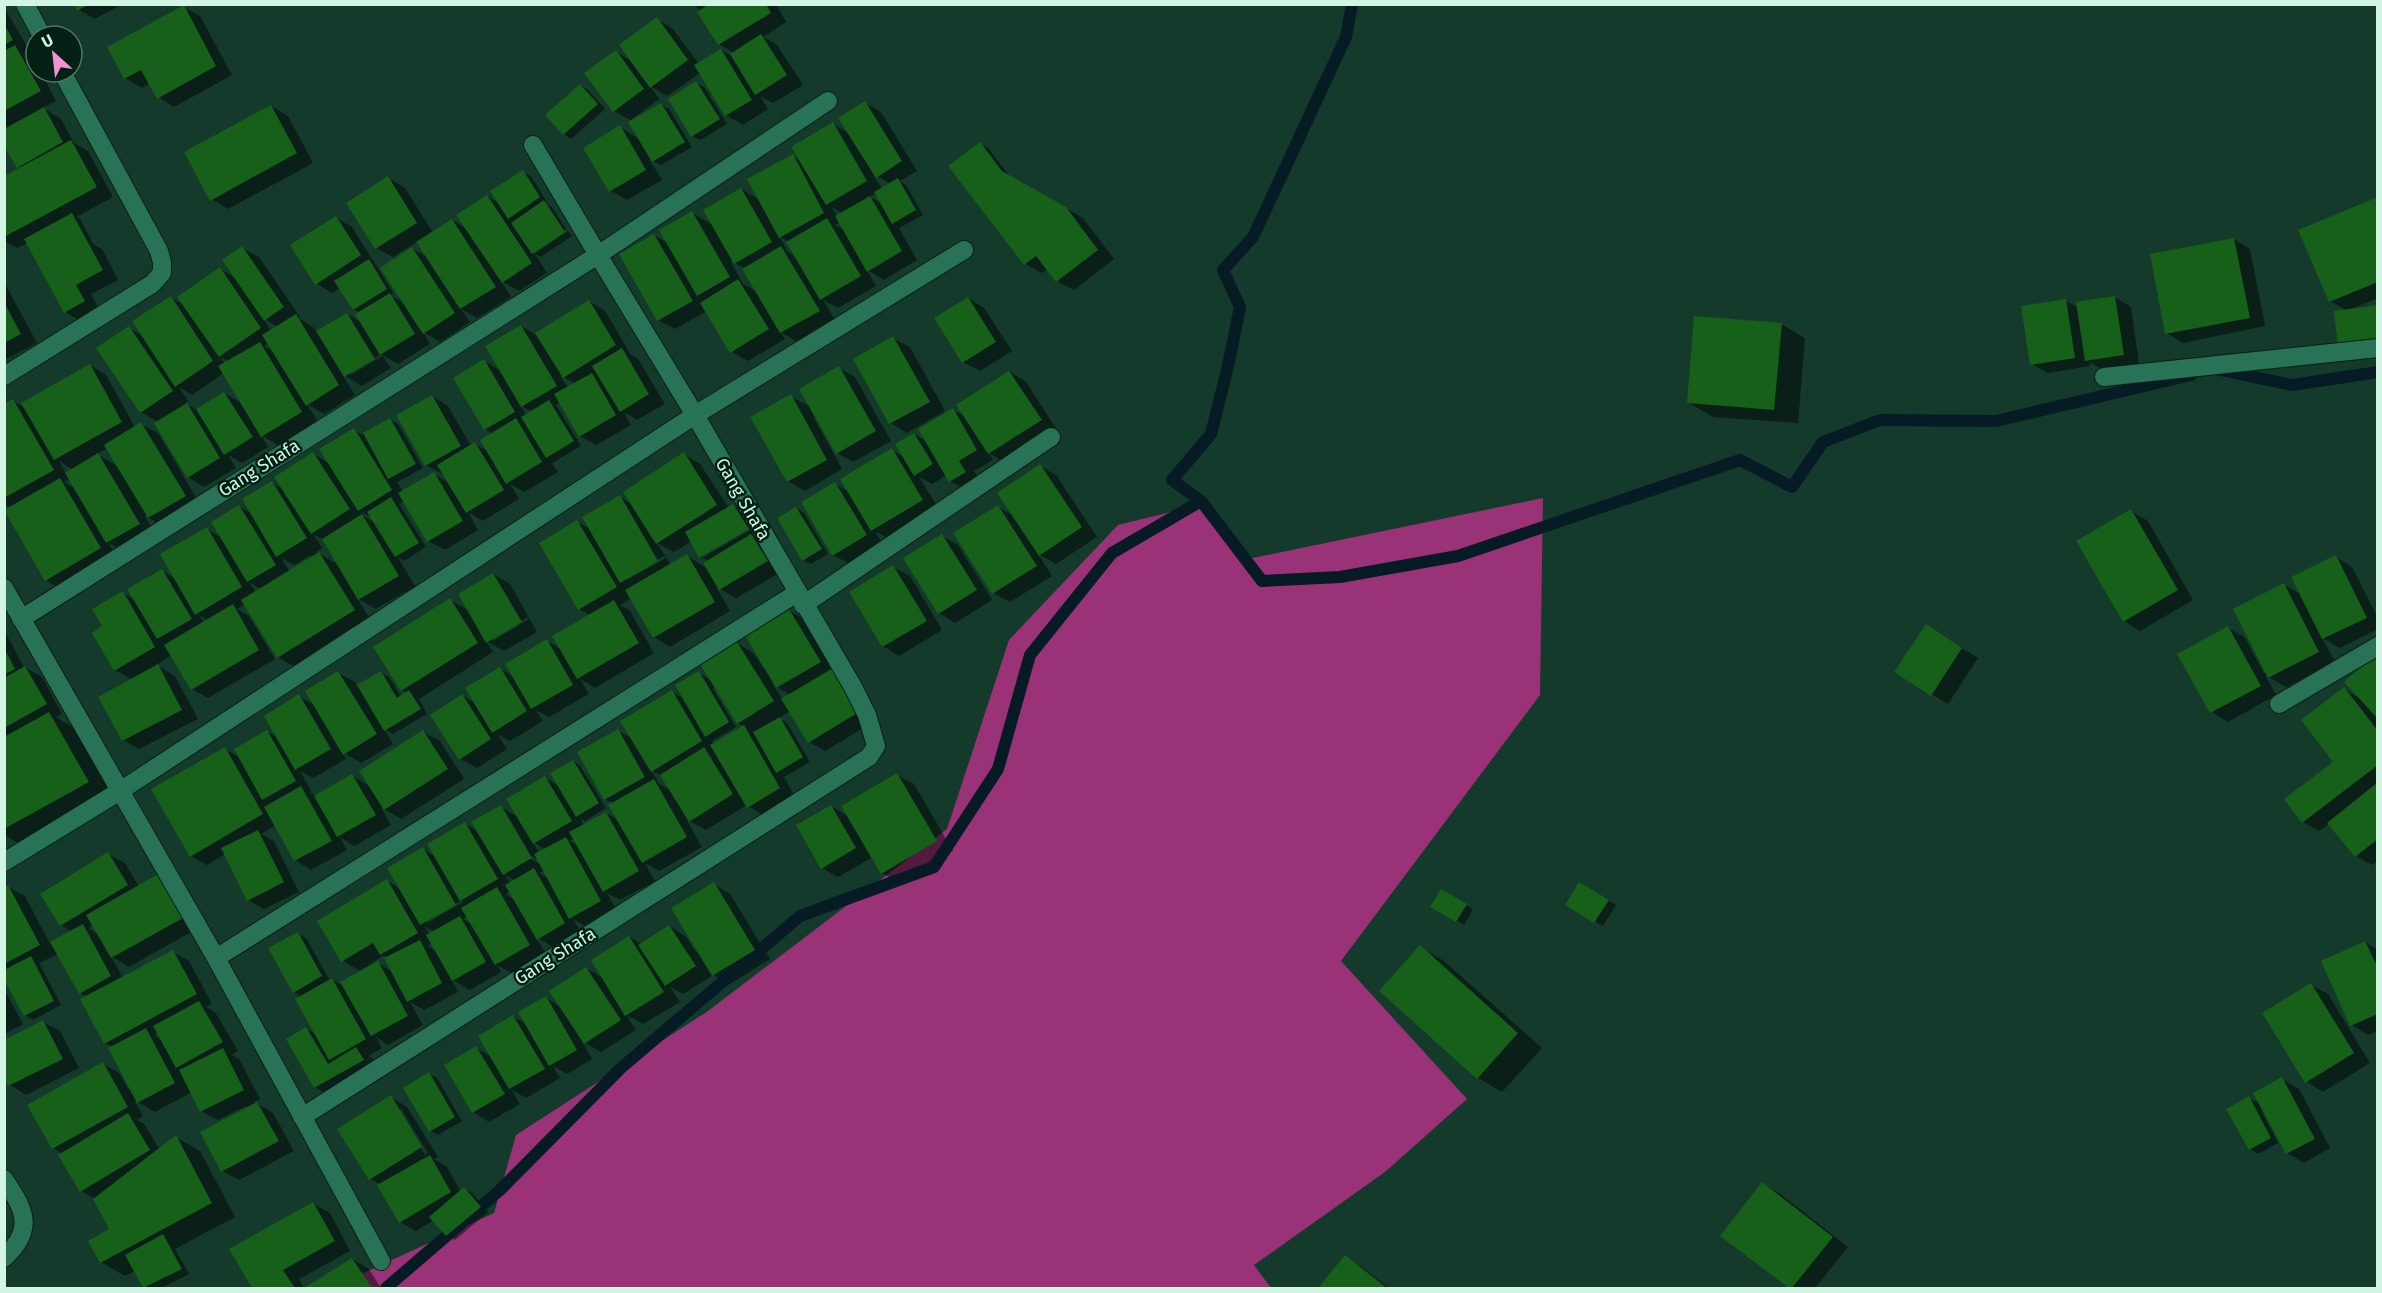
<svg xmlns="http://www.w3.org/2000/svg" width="2382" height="1293" viewBox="0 0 2382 1293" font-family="'Fira Sans',sans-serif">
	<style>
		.forest { fill: #9a3277 }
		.shadow { fill: #0007; fill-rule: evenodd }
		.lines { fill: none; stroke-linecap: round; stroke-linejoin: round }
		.stream { stroke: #061b23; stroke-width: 12 }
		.building { fill: #166019 }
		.minor-casing { stroke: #081f15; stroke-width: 20 }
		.minor { stroke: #287355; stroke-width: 18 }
		.labels { text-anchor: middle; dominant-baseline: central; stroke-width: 5; stroke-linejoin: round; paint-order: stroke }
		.street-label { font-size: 18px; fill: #d3f6e4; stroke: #022014 }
	</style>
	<rect width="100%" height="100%" fill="#143a2b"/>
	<path class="forest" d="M1543 498 1540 695 1341 961 1467 1099 1385 1172 1254 1265 1271 1288H331L494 1213 516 1135 708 1011 947 829 1009 640 1118 525 1203 504 1201 501 1248 559Z"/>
	<path class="shadow" d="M76 4H122L95 19 79 10Z
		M693 4H776L786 22 763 37 777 45 803 85 773 103 760 96 768 109 743 125 726 115 700 73 667 96 650 86 659 99 632 119 634 121 661 105 669 109 692 147 661 165 649 159 662 180 627 200 611 191 620 127 639 139 632 121 614 111 616 52 633 62 657 19 673 29 699 64 721 50 730 55 734 53 719 44 702 11Z
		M4 7 29 50 24 52 32 56 36 64V72H41L56 101 43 108 61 119 74 143 88 151 113 197 76 217 80 219 93 244 102 249 118 280 91 294 100 311 81 321 65 312 28 243 17 248 4 241V177L21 168 18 166 4 142Z
		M184 7 200 16 232 75 174 107 158 97 150 83 142 88 125 78Z
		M696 83 704 87 727 124 700 140 692 136Z
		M580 85 588 90 605 109 571 139 564 134Z
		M865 103 881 112 917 171 900 181 906 185 923 215 899 228 917 260 884 280 867 270 876 286 838 308 823 300 835 320 798 342 780 332 785 339 748 361 732 352 707 311 675 329 658 320 654 235 669 244 692 213 713 225 741 189 760 200 793 156 801 161 833 124 850 134ZM873 174 891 184 882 189ZM876 194 883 204 870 197ZM831 207 843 213 837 216ZM840 222 845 230 835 225ZM779 236 789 242 796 257 788 252ZM730 260 745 269 758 292 743 284Z
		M271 106 288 116 313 163 228 209 211 199Z
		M980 144 988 148 1010 177 1083 218 1114 259 1074 290 1057 281 1048 269 1042 273 1025 264Z
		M523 172 531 176 547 202 546 203 552 207 566 229 534 250V254L568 231 572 236 541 257 535 254 547 273 519 291 501 281 511 297 477 318 461 309 470 322 440 342 423 332 430 344 398 364 382 355 391 368 362 386 342 374 355 395 324 414 307 404 318 422 278 445 261 435 268 447 242 463 228 455 236 468 204 487 188 477 158 422 141 412 129 328 144 337 171 298 186 306 220 269 237 279 242 248 259 257 300 317 298 318 312 326 317 333 347 314 362 323 360 313 354 309 340 288 332 293 316 283 336 218 352 227 394 294 390 295 406 304 412 249 428 257 417 242 393 257 376 248 388 178 405 188 433 233 452 220 467 229 487 196 500 204ZM263 318 278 327 271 331ZM269 343 275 352 264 346ZM381 354 382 356 351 375V371ZM219 356 229 362 225 364ZM224 373 243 404 224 393 197 410 185 403 188 401 179 387 192 395Z
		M2378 198V298L2347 311 2330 301Z
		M2234 239 2250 249 2265 326 2183 343 2167 333Z
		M4 282 37 343 4 360Z
		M2115 297 2131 307 2139 364 2103 370 2090 362V366L2048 373 2032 364 2066 301 2079 308Z
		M968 298 984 308 1012 351 980 371 963 362Z
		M589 301 605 311 631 355 638 359 665 404 637 420 624 412 631 425 596 445 580 436 560 402 556 405 581 446 552 463 558 472 524 492 510 484 519 499 483 521 468 512 478 530 445 550 428 541 405 501 399 504 426 547 404 561 397 556 415 586 376 609 357 598 370 619 295 667 278 657 245 604 237 609 249 616 275 659 208 698 192 689 172 655 156 665 175 676 198 719 139 749 123 740 133 680 115 670 104 627 123 593 136 601 162 571 176 579 207 529 222 538 239 507 253 514 272 483 284 489 313 454 331 464 354 430 363 435 390 420 398 424 423 468 397 482 403 492 434 474 449 483 443 474 426 465 432 396 448 406 471 446 475 444 489 452 493 434 485 429 484 361 501 371 521 326 540 337ZM560 375 569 380 576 384 568 388ZM520 405 532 412 526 415ZM360 511 373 518 377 524 365 517ZM313 534 324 540 339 565 316 552 322 548ZM311 555 312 557 290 572 281 558 294 565ZM249 582 261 589 256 593ZM199 615 208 620 204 623Z
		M1781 324 1805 338 1798 423 1713 417 1689 403Z
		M893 338 910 347 945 411 907 433 891 423 855 359Z
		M90 365 106 375 135 427 141 424 158 433 201 506 165 527 144 515 155 533 124 552 108 542 117 558 62 590 46 580 11 508 4 504V406L13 401 27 409ZM108 448 119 467 97 454ZM59 461 73 470 66 474ZM70 479 76 489 64 482Z
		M839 368 855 377 891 441 853 462 837 453 816 417 814 418 842 469 805 491 788 481 790 396 812 408Z
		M1010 372 1026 382 1057 430 1005 463 989 453 993 460 974 471 981 481 966 490 950 481 947 475 932 484 919 477 939 509 889 539 875 531 883 545 850 564 833 555 835 484 849 492 892 450 905 458 914 434 927 442 953 410 966 417Z
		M684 454 700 464 729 508 733 506 741 510 751 526 702 554V558L752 529 755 534 752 536 767 545 783 571 736 598 716 587 730 611 670 647 654 637 631 598 620 605 630 611 654 653 595 688 580 679 589 694 549 717 536 710 543 721 510 741 497 734 507 749 477 768 460 759 462 696 477 704 500 669 515 677 547 641 562 650 590 615 579 609 541 544 577 522 592 530 620 497 633 505ZM692 541 700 556 708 561 707 568 687 556 671 565 657 543 674 552ZM664 556 666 558 627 580V577Z
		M1040 466 1056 475 1097 537 1056 564 1038 554 1052 576 1010 602 993 593 998 507 1014 516Z
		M796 508 804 513 828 554 811 564 803 560Z
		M2131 511 2148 521 2193 600 2140 631 2124 621Z
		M942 536 958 545 992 600 955 623 939 613Z
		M2336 557 2352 567 2378 618V629L2340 648 2322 638 2335 662 2286 687 2265 675 2276 695 2228 722 2212 712 2179 655 2228 628 2244 637 2264 673 2266 671 2284 585 2302 595Z
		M893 567 910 576 942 630 899 656 883 646Z
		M493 574 510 584 537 632 504 651 486 641 493 652 419 699 427 714 393 734 383 728 393 744 361 763 343 752 346 759 313 778 300 771 311 791 309 792 317 796 352 776 370 786 423 732 440 741 464 779 401 819 381 807 391 825 354 846 340 837 347 850 311 870 295 860 276 825 261 834 274 841 299 892 264 909 248 900 225 854 207 865 191 856 225 749 241 758 267 732 279 738 299 696 316 706 338 673 355 682 357 687 381 673 389 677 401 697 408 693 402 690 450 600 469 611ZM528 617 529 619 493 641V637Z
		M789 610 805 620 875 721 825 751 809 742 790 711 779 718 787 723 810 762 784 777 795 797 764 816 747 805 706 830 686 819 702 847 659 871 645 863 655 881 620 900 607 893 617 911 587 927 573 919 581 933 555 948 536 937 546 954 512 973 497 965 501 972 470 990 451 979 458 992 424 1010 410 1002 423 1025 388 1045 376 1037 382 1048 368 1056 373 1059 379 1070 331 1097 315 1087 306 1029 316 1034 302 997 294 992 298 934 306 938 330 981 332 980 345 987 378 963 392 972 388 958 384 955 360 971 343 961 387 881 401 889 423 849 436 857 465 824 479 832 501 807 518 817 545 778 559 786 573 761 580 766 606 808 585 821 580 818 584 825 606 813 620 821 613 803 605 799 618 731 633 739 672 692 685 699 699 673 712 681 737 643 753 653 764 669 766 668ZM773 685 791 695 783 700ZM716 687 738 723 744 727 714 744 712 741 736 727 713 689ZM651 770 662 776 672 791 659 784ZM574 838 579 846 570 841ZM533 842 546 850 539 853ZM527 853 540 861V864L525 856ZM544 870 549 879 539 873ZM506 875 515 881 510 883ZM511 891 516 900 505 894ZM462 900 463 902 427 923V919ZM468 916 473 925 463 919ZM424 926 435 932 430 935ZM432 943 437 951 427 946Z
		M1926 626 1978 658 1948 704 1931 694Z
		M4 630 24 667 42 677 62 714 56 717 74 728 112 796 23 846 4 835Z
		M2378 659V861L2372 865 2356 856 2329 824 2319 831 2303 822 2335 762 2344 689 2359 698Z
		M897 775 914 784 953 851 898 882 882 873 873 857 838 877 822 868 831 806 849 817Z
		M108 854 125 863 139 887 200 927 129 967 111 956 123 978 173 952 189 961 212 1004 206 1007 215 1012 238 1051 232 1055 239 1059 260 1099 254 1102 273 1113 294 1151 239 1180 222 1171 248 1108 246 1106 218 1120 201 1111 192 1092 155 1112 134 1100 143 1116 137 1120 144 1124 160 1150 176 1137 200 1151 235 1217 175 1249 189 1274 161 1288H144L135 1271 125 1276 101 1262 111 1230 96 1199 81 1191 63 1154 53 1148 103 1064 119 1073 129 1090 131 1089 113 1047 105 1043 87 997 80 993 58 954 39 963 61 1005 33 1020 25 1015 4 977V889L8 887 25 896 50 944 72 932 61 925ZM94 925 99 935 88 928ZM158 1033 162 1040 154 1035Z
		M714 884 730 894 770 959 730 984 713 975 683 994 670 987 680 1002 643 1024 626 1015 636 1030 601 1052 582 1041 592 1059 567 1074 553 1066 560 1078 526 1098 511 1089 520 1104 489 1122 473 1112 476 1048 492 1057 513 1017 527 1024 546 998 561 1007 586 968 604 979 630 937 641 944 669 926 685 936 697 953 699 952Z
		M1579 884 1616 905 1603 926 1567 904Z
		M1441 891 1473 909 1464 925 1432 906Z
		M2365 942 2378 950V1031L2368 1035 2352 1025Z
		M1420 947 1444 961 1542 1048 1502 1092 1478 1078Z
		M2311 985 2328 994 2370 1063 2323 1092 2307 1082 2264 1014Z
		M4 989 23 1024 4 1034Z
		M43 1022 60 1031 79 1068 26 1095 10 1085 4 1076Z
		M429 1074 437 1078 462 1121 438 1135 430 1131Z
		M2282 1079 2299 1089 2330 1148 2304 1163 2287 1153 2264 1110 2262 1112 2278 1143 2258 1154 2250 1149 2249 1098 2262 1105Z
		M391 1097 407 1107 438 1157 434 1159 447 1167 461 1192 464 1189 472 1193 488 1212 455 1240 447 1235 434 1220 416 1231 400 1222 381 1185 370 1179ZM397 1109H401L428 1153 425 1155Z
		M1763 1184 1779 1193 1848 1247 1815 1288H1791L1722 1236Z
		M313 1204 330 1213 350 1251 299 1279 304 1288H253L232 1249Z
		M1345 1257 1362 1267 1389 1288H1319Z
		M352 1259 369 1269 381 1288H307Z"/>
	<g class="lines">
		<path class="stream" d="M2216 369 2292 385 2378 372
			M1201 501 1262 581 1340 577 1458 556 1740 460 1792 487 1823 442 1880 420 1996 421 2191 375
			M386 1288 500 1190 621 1068 800 916 934 867 998 769 1030 655 1112 553 1201 501 1172 480 1211 434 1228 366 1240 307 1223 270 1253 237 1346 37 1352 4"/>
	</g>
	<path class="building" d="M74 4H89L77 11Z
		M709 4H766L771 13 718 45 697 12Z
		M184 5 216 66 157 99 141 70 124 79 107 47Z
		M657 17 688 60 650 88 619 45Z
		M4 24 13 40 4 45Z
		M761 34 787 75 755 95 730 54Z
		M15 45 41 91 4 111V51Z
		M721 49 752 100 725 116 694 65Z
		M616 50 644 89 613 112 584 73Z
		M696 81 720 119 691 137 668 99Z
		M580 84 598 104 563 135 545 115Z
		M865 101 902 161 876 178 838 118Z
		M661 103 685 142 652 162 628 122Z
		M271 105 297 153 210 201 184 152Z
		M44 107 63 142 17 168 4 146V129Z
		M833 122 867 181 826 205 791 147Z
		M620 125 646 170 609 192 583 148Z
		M71 140 97 187 4 237V176Z
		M980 142 1002 171 1066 207 1098 250 1056 282 1036 256 1024 265 948 166Z
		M793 154 824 213 779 238 747 179Z
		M523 170 540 197 508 219 490 191Z
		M388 176 417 223 375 249 346 203Z
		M898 178 916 210 892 224 874 192Z
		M741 188 772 242 734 264 703 210Z
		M487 195 532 263 502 283 456 215Z
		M870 196 902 251 867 272 835 216Z
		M2378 197V282L2329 302 2298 230Z
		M544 200 565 232 532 254 511 223Z
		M692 211 730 277 697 296 659 230Z
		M72 213 103 270 76 285 85 301 64 313 24 239Z
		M336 216 361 255 315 285 290 245Z
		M827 218 861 276 820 300 786 242Z
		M452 219 496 287 460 309 416 242Z
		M654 234 693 301 657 321 619 254Z
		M2234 238 2250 318 2165 334 2150 254Z
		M242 246 284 307 264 321 222 260Z
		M781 246 820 311 780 333 742 269Z
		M412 247 455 313 423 334 380 268Z
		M369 259 387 289 353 310 334 281Z
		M220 267 261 328 219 357 177 297Z
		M738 279 769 329 730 353 700 303Z
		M390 293 415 334 380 355 355 314Z
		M171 296 213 361 175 387 132 321Z
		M2115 296 2124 355 2085 361 2076 302Z
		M968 297 996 342 962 363 934 318Z
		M2066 299 2075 358 2030 365 2021 306Z
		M589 300 616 345 563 378 535 333Z
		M4 302 21 334 4 343Z
		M2378 305V342L2338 347 2334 311Z
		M347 313 375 359 344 377 316 331Z
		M296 314 339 385 306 406 262 335Z
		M1694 316 1782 323 1774 410 1687 403Z
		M521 325 557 386 521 407 485 346Z
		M129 326 173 391 140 413 96 348Z
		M893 336 930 402 889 424 853 359Z
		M260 342 302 412 261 437 218 366Z
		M622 348 649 394 620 412 592 366Z
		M484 359 515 412 484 430 453 378Z
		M90 364 122 422 54 460 21 403Z
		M839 366 876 431 836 454 799 389Z
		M1009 371 1042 420 988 454 956 405Z
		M592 373 616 415 579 437 554 394Z
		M224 392 253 437 224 455 196 409Z
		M791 394 827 460 787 482 750 417Z
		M432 395 461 446 425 466 396 415Z
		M13 399 54 470 4 498V404Z
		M549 400 574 441 546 458 521 417Z
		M187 403 220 458 187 478 154 423Z
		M953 408 977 450 959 461 966 472 949 482 918 429Z
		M390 418 416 464 388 479 363 433Z
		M516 418 542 462 506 484 480 440Z
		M141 422 186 496 148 518 104 445Z
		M354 428 392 490 358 511 319 449Z
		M914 433 933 464 914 476 895 444Z
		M475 442 504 490 466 513 437 465Z
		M892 448 923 500 871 531 840 479Z
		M313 452 350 509 311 534 274 477Z
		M684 452 717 505 656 544 623 492Z
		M98 453 140 524 106 543 65 473Z
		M1040 464 1082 527 1039 556 997 493Z
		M434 472 463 521 427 542 398 493Z
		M60 478 101 548 45 581 4 510Z
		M272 481 307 538 276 557 242 499Z
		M835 482 867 535 832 556 801 502Z
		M620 495 658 561 620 583 582 517Z
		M391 497 419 543 395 557 367 512Z
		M733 504 749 529 699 558 685 532Z
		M239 505 276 565 247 582 211 522Z
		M998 505 1037 566 992 594 953 533Z
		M796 507 822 549 802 561 777 518Z
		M2131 509 2178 590 2123 622 2076 541Z
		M362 514 399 576 358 600 322 539Z
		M577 520 617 587 578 610 539 543Z
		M207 527 242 587 195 615 160 554Z
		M751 534 768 561 719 590 703 563Z
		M942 534 977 590 938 614 903 558Z
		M319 552 355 610 277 658 241 600Z
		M687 554 715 602 653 638 625 590Z
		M2336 555 2367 618 2322 639 2291 577Z
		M893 565 927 621 882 647 849 592Z
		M162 569 192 619 157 639 127 589Z
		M493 573 522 622 486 643 458 594Z
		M2284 583 2319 652 2268 678 2233 609Z
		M123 591 155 647 114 671 92 633 102 626 92 609Z
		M450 598 478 643 401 691 373 647Z
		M614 600 639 643 577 679 552 636Z
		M233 604 259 650 191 690 164 645Z
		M789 609 821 662 776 688 745 635Z
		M1926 624 1962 648 1931 696 1894 672Z
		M2228 626 2261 686 2210 713 2177 654Z
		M547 639 573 685 531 709 505 664Z
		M737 642 774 701 737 724 700 664Z
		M5 650 15 669 5 674Z
		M2374 655 2378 659V719L2344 682Z
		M158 664 182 710 122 741 98 697Z
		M25 666 47 704 4 728V678Z
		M500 667 527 711 492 733 465 688Z
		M833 668 859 712 808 743 781 699Z
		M338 671 377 734 343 755 305 691Z
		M381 671 397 698 409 690 421 709 384 731 357 685Z
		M699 671 729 722 705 737 675 685Z
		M2344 687 2378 731V765L2302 823 2284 799 2333 762 2301 720Z
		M672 690 702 741 651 772 620 721Z
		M299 694 331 749 295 770 264 716Z
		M462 694 491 739 459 760 430 715Z
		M49 712 89 782 4 829V737Z
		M780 717 803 757 776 773 753 732Z
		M744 725 780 788 747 808 710 745Z
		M618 729 645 777 604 800 577 752Z
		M267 730 296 781 262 800 234 749Z
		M423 730 448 769 384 810 359 771Z
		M225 747 263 814 190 857 151 789Z
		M704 747 733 794 689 822 660 775Z
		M573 760 599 803 576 817 550 773Z
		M897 773 937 841 881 874 841 806Z
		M352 774 376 815 337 837 314 796Z
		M545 776 572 821 533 844 506 799Z
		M654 779 687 837 642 863 608 805Z
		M2378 782V839L2355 857 2327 823Z
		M301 786 332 841 294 861 264 807Z
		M501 805 532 858 503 875 471 822Z
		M831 805 856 848 821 869 796 825Z
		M606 812 639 871 603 892 569 832Z
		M465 822 498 879 460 901 427 844Z
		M258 830 284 882 247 901 221 848Z
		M566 837 601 901 569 919 534 854Z
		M423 847 456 905 420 925 387 868Z
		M108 852 128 885 60 926 40 894Z
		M534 868 565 923 537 940 505 885Z
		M160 873 185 917 111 958 86 915Z
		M387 879 418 933 380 955 373 943 341 962 317 921Z
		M714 882 755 950 712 976 671 908Z
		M1579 882 1609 900 1594 923 1565 905Z
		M8 885 40 945 4 964V887Z
		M497 887 530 945 495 965 461 908Z
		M1441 889 1467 904 1456 922 1430 907Z
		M460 916 486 962 452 981 426 935Z
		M83 924 111 976 79 994 50 942Z
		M669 925 696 966 665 986 638 945Z
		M298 932 322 976 293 993 268 948Z
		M629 936 664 992 625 1016 591 960Z
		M420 940 442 983 407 1002 384 958Z
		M2365 941 2378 968V1014L2350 1026 2321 961Z
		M1420 945 1518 1033 1477 1079 1379 991Z
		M173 950 197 994 104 1044 80 999Z
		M31 956 54 1001 24 1016 4 980V970Z
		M378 961 408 1016 371 1036 340 982Z
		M586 967 621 1020 584 1044 549 991Z
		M332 978 366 1039 329 1060 295 999Z
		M2311 983 2354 1053 2305 1083 2262 1013Z
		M546 996 577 1050 549 1066 518 1012Z
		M199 1001 223 1042 176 1068 153 1026Z
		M513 1015 545 1069 509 1089 478 1036Z
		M43 1020 63 1059 8 1086 4 1079V1040Z
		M306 1027 328 1064 356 1047 364 1060 314 1088 286 1039Z
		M146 1028 175 1083 137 1103 108 1048Z
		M476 1046 505 1094 472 1113 444 1065Z
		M223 1048 244 1090 200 1112 179 1070Z
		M103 1062 128 1107 52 1149 27 1105Z
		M429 1072 455 1117 429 1132 403 1088Z
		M2282 1077 2315 1139 2286 1154 2253 1093Z
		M391 1095 422 1147 369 1180 337 1129Z
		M2249 1096 2271 1138 2249 1150 2226 1109Z
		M257 1102 279 1141 221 1172 200 1132Z
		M128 1113 150 1150 80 1192 58 1155Z
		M176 1135 212 1203 100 1263 88 1241 109 1229 93 1199Z
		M430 1155 451 1192 399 1223 377 1185Z
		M1762 1182 1833 1237 1792 1288H1789L1720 1236Z
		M464 1187 481 1207 446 1236 429 1217Z
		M313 1202 335 1241 283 1270 295 1288H252L229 1249Z
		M163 1234 182 1269 143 1288 125 1255Z
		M1345 1255 1387 1288H1318Z
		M352 1258 372 1288H304Z"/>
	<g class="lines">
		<g class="minor-casing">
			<path id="minor" d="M25 4 42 36
				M533 145 598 255 828 101
				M4 376 152 284 162 273V262L159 251 62 72
				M2104 377 2378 348
				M4 588 216 958 381 1261
				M803 605 1051 437
				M21 619 598 255 695 415 853 687 867 715 876 746 869 757 302 1117
				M2279 704 2378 646
				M4 862 120 791 695 415 964 250
				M216 958 797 593
				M4 1179C25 1210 35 1229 4 1258"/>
		</g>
		<use href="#minor" class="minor"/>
	</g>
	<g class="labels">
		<g class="street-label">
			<text transform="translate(259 468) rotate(-32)">Gang Shafa</text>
			<text transform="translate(743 499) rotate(60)">Gang Shafa</text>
			<text transform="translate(555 956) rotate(-32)">Gang Shafa</text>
		</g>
	</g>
	<rect width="2382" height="1293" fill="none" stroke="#d3f6e4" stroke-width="12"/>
	<g transform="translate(54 54) rotate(333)"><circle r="28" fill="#022014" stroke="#567667" stroke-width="1.5"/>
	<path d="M0-4.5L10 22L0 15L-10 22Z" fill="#f690cf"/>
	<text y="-9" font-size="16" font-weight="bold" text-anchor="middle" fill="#d3f6e4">U</text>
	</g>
</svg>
